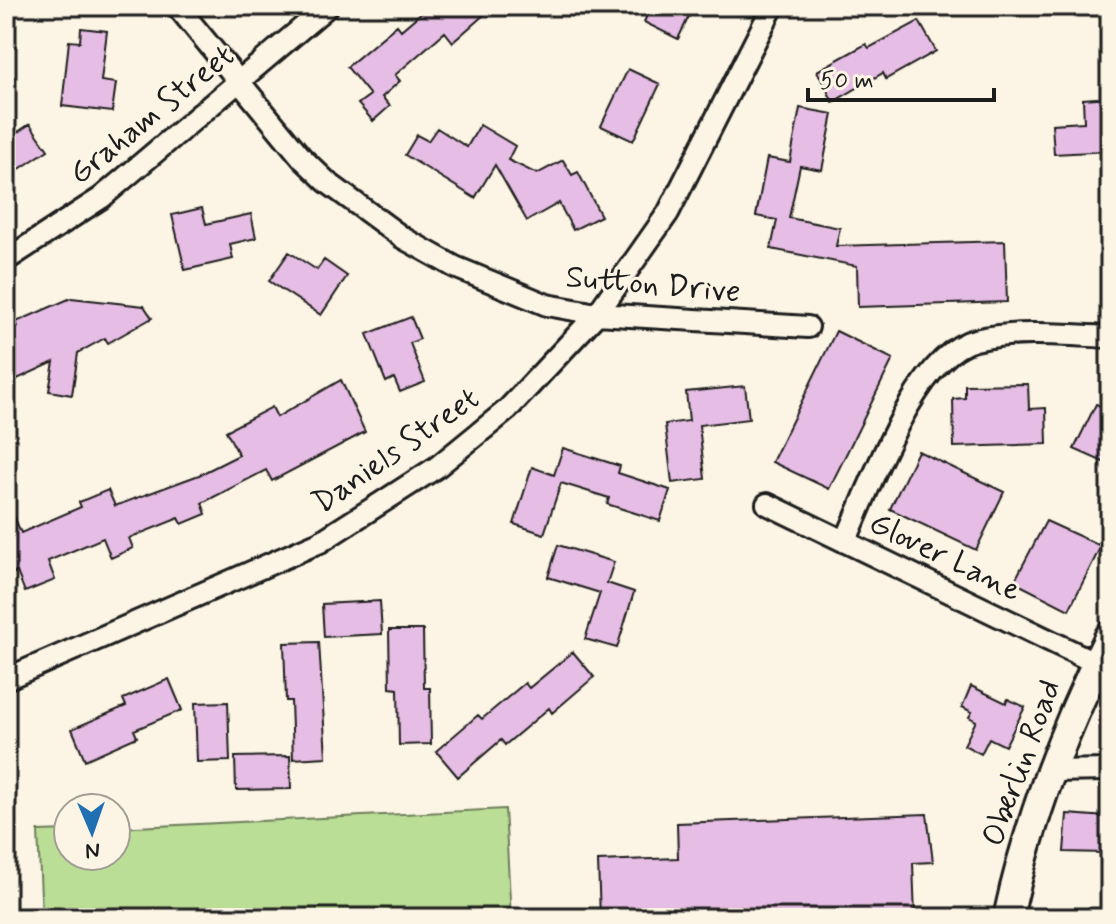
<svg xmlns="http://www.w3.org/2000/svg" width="1116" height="924" viewBox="0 0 1116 924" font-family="Mynerve,sans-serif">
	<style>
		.green { fill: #bbde97; stroke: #6c7d5a; stroke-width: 2 }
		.building { fill: #e6bde4; stroke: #1c1c1c; stroke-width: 2 }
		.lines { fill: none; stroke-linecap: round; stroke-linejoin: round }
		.street-casing { stroke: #1c1c1c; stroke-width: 26 }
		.secondary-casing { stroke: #1c1c1c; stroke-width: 34 }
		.street { stroke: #fcf5e5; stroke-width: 20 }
		.secondary { stroke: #fcf5e5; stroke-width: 28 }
		.labels { text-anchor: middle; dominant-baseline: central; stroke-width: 6; stroke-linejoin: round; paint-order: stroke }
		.street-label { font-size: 32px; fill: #1c1c1c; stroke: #fcf5e5 }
	</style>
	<rect width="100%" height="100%" fill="#fcf5e5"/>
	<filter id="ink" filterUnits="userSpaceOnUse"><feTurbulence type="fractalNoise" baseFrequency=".0125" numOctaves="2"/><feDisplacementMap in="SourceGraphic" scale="16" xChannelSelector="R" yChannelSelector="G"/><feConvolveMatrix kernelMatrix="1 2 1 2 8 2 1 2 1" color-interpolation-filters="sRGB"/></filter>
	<g filter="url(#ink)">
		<path class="green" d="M505 809 511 918H42L38 831 68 830V856H116V828Z"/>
		<path class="building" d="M429 6H494L453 42 445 32 395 75 400 81 382 97 390 106 373 121 358 104 370 95 347 67 397 25 401 30Z
			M651 6H694L678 39 644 22Z
			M919 21 936 51 886 79 883 73 833 102 817 71 866 44 869 48Z
			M81 28 107 31 101 81 116 83 112 112 62 106 69 41 80 42Z
			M628 69 660 84 633 141 601 126Z
			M1110 97V151L1054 154 1052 124 1084 122 1083 99Z
			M800 108 833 114 822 170 800 166 789 218 840 228 836 246 1005 241 1007 302 858 307 857 266 771 249 777 220 756 216 767 158 790 162Z
			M30 124 48 150 6 178V140Z
			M480 125 515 146 508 160 537 174 563 160 572 175 578 172 601 216 573 230 559 203 527 221 495 165 475 198 405 155 417 135 428 141 437 128 467 147Z
			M202 208 206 224 251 214 256 238 230 244 233 259 185 270 172 215Z
			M289 252 317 270 324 260 347 276 321 315 269 281Z
			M71 298 144 306 152 318 108 343 105 338 78 353 72 395 49 391 54 362 13 381 6 365V332L18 327 16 322Z
			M411 317 420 339 410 343 425 382 400 392 394 378 386 382 367 334Z
			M836 331 893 359 829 489 772 462Z
			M341 380 365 432 272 481 266 470 202 503 206 514 182 524 179 518 129 538 133 548 111 558 103 538 48 561 55 580 25 592 17 572 6 576V497L21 533 81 507 79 502 108 490 115 506 199 475 239 455 226 431 272 407 277 417Z
			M1028 384 1029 409 1046 408 1047 444 954 447 953 399 965 398V385Z
			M745 386 749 419 699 425 705 479 672 483 665 424 689 421 686 392Z
			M1096 404 1110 410V465L1074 449Z
			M563 448 620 466 618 473 670 490 660 521 607 504 609 498 561 483 544 534 514 524 532 467 554 475Z
			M918 451 1004 492 976 550 890 509Z
			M1046 521 1101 546 1069 610 1014 582Z
			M558 545 614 562 607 583 634 592 617 648 585 639 600 593 548 577Z
			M380 601 382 634 324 637 322 604Z
			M389 630H423L424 688H430L431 744 399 745 398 689 390 688Z
			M319 642 326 757 293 759 291 701H286L284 643Z
			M573 652 594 677 552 713 549 708 505 745 501 740 458 777 436 751 478 715 482 719 525 683 529 688Z
			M169 679 182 710 134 730 137 737 85 760 72 729 126 706 123 699Z
			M971 686 1006 703 1008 699 1025 707 1005 746 989 738 981 754 964 745 976 721 969 717 972 712 962 707Z
			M228 702 230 761 197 762 195 703Z
			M290 756 291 789 236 790 235 757Z
			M927 814 933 862 913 863 915 918H600L598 861 678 858 677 823Z
			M1067 814 1107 817 1105 853 1064 852Z"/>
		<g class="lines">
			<g class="street-casing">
				<path id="street" d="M177 6 302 158 327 182 403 238 455 267 547 305 597 314 808 327
					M6 260 101 198 328 6
					M767 504 1096 663
					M845 542C869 490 916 354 975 340 1018 330 1066 335 1110 337
					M6 679 320 542 437 467 507 410 597 314 668 213 773 6
					M1049 771 1110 770"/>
			</g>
			<g class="secondary-casing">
				<path id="secondary" d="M1008 918C1029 819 1065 726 1110 636"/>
			</g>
			<use href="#street" class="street"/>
			<use href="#secondary" class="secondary"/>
		</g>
	</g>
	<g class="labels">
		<g class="street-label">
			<text transform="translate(152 115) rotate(-39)">Graham Street</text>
			<text transform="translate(653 285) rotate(5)">Sutton Drive</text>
			<text transform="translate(396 451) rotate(-35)">Daniels Street</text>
			<text transform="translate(945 557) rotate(26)">Glover Lane</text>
			<text transform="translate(1022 763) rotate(-70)">Oberlin Road</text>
		</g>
	</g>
	<rect width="1116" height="924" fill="none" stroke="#fcf5e5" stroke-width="32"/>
	<rect x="16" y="16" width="1084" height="892" fill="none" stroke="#1c1c1c" stroke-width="3" filter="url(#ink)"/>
	<g transform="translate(92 832) rotate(178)"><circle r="38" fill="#fcf5e5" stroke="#a29e95" stroke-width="2"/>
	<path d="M0-6L14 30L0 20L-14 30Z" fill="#1f6fb2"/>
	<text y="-12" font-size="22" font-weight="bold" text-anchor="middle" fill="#1c1c1c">N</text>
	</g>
	<path d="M808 88v12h186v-12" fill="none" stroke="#1c1c1c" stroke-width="4"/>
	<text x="820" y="88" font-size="24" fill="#1c1c1c" stroke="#fcf5e5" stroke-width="6" paint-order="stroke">50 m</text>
</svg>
